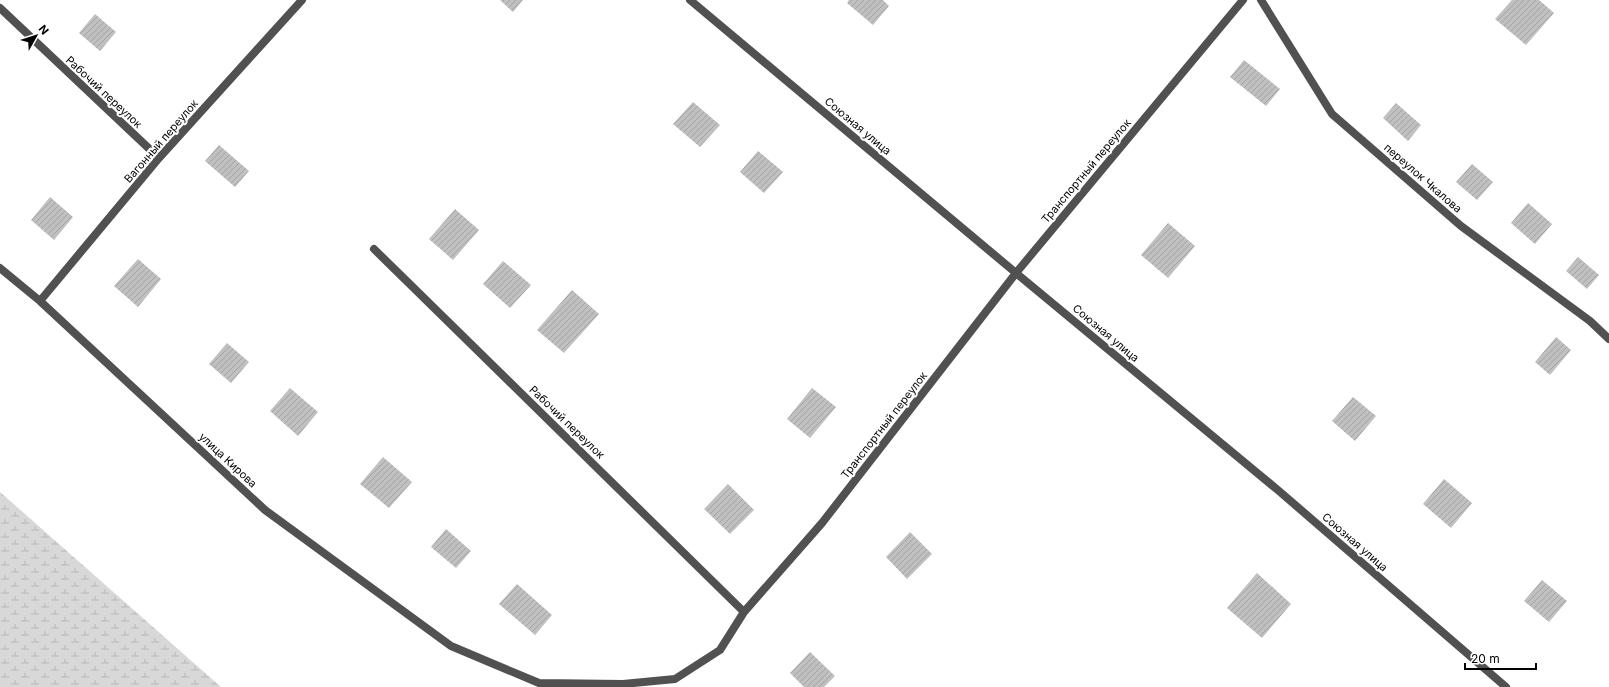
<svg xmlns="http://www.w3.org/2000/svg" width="1609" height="687" viewBox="0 0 1609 687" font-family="Inter,sans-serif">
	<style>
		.wetland { fill: url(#wetland-marsh) }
		.building { fill: url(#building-hatch) }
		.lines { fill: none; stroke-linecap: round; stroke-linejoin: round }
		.street { stroke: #515151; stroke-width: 8 }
		.labels { text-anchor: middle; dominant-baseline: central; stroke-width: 4; stroke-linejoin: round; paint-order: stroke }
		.street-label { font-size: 11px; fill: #000; stroke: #fff }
	</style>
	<defs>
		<pattern id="wetland-marsh" width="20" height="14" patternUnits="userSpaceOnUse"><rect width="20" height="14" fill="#d8d8d8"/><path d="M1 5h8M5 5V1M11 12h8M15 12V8" fill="none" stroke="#b8b8b8"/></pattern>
		<pattern id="building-hatch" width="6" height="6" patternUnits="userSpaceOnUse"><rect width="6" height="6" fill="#c0c0c0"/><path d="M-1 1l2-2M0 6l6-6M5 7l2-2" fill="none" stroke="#a3a3a3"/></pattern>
	</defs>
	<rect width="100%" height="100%" fill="#fff"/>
	<path class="wetland" d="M0 492 221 687H0Z"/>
	<path class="building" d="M500 0H523L513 12Z
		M849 0H883L889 6 873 25 847 3Z
		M1512 0H1539L1554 13 1526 45 1495 19Z
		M95 14 116 32 100 51 79 33Z
		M1244 60 1280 89 1266 106 1230 77Z
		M693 102 720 125 700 147 673 124Z
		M1396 103 1421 125 1408 141 1383 118Z
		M219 145 249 171 235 187 205 161Z
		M758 151 783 172 764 193 740 172Z
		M1472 164 1493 182 1477 200 1456 182Z
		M50 197 73 217 54 240 31 220Z
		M1528 203 1552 224 1535 244 1511 223Z
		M455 209 479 230 453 260 429 239Z
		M1168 223 1195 246 1168 278 1141 255Z
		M1578 257 1599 275 1587 289 1566 271Z
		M138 259 161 279 138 307 114 286Z
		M503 261 531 285 510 308 483 284Z
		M572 290 599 314 564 353 537 330Z
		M1556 337 1571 350 1550 375 1535 362Z
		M227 343 249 362 231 383 209 364Z
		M290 388 318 412 298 436 270 411Z
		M812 388 836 407 810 438 787 419Z
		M1353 397 1376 416 1355 441 1332 421Z
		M383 457 412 482 389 508 360 484Z
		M1444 479 1472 503 1451 528 1423 504Z
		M728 484 754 510 730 534 704 509Z
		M446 529 471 551 456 568 431 547Z
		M910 532 932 554 907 579 886 557Z
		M1257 573 1291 604 1262 638 1227 608Z
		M1542 580 1567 601 1549 622 1524 601Z
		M517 584 552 615 535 635 499 604Z
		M810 652 835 676 824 687H804L790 673Z"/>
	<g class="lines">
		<path class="street" d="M690 0 1016 273 1279 491 1506 687
			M1261 0 1332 114 1461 226 1590 321 1609 339
			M0 8 159 158
			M374 249 744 612
			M0 268 40 301 265 510 451 646 539 683 623 684 675 679 720 650 744 612 822 523 1016 273 1243 0
			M40 301 159 158 302 0"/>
	</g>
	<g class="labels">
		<g class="street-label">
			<text transform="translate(104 92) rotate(43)">Рабочий переулок</text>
			<text transform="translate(858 126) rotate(40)">Союзная улица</text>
			<text transform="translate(161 141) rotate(-49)">Вагонный переулок</text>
			<text transform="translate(1086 171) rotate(-50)">Транспортный переулок</text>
			<text transform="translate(1423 178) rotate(41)">переулок Чкалова</text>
			<text transform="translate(1106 333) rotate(40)">Союзная улица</text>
			<text transform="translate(567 422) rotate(44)">Рабочий переулок</text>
			<text transform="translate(884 425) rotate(-52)">Транспортный переулок</text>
			<text transform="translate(228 460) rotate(43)">улица Кирова</text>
			<text transform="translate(1355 542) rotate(41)">Союзная улица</text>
		</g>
	</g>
	<g transform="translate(36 36) rotate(51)" stroke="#ffffff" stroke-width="3" paint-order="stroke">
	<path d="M0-3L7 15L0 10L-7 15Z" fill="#000000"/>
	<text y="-6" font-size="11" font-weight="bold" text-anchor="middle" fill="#000000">N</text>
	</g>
	<path d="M1465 663v6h71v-6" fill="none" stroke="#000000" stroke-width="2"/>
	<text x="1471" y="663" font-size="12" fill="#000000" stroke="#ffffff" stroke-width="3" paint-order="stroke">20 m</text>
</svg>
